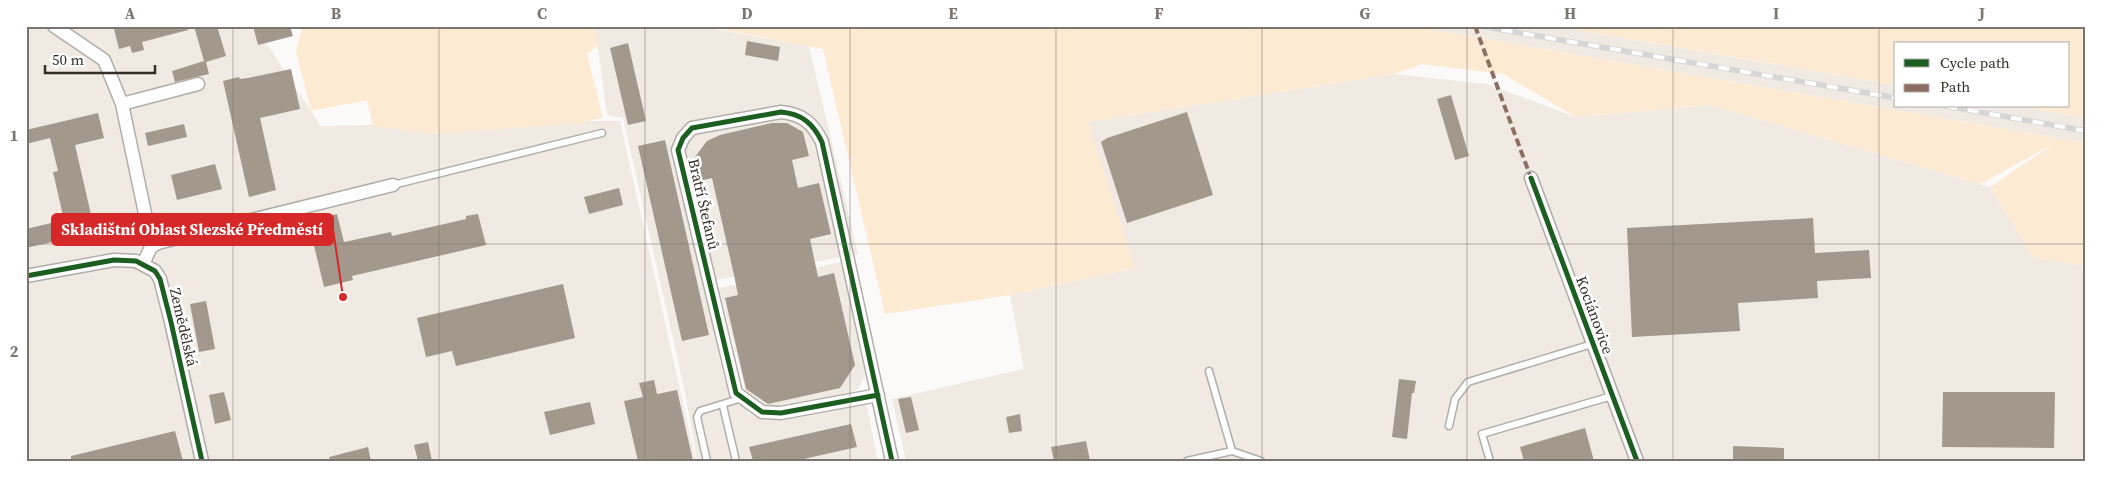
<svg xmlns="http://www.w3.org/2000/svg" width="2112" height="487" viewBox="0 0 2112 487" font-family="'Source Serif 4',serif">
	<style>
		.built { fill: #f0eae3 }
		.green { fill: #fdead3 }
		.building { fill: #a2998c }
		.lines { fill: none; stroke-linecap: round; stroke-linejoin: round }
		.lane-casing { stroke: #b1ada9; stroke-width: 9 }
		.street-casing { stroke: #b1ada9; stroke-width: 15 }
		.lane { stroke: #fffefe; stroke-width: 6 }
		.street { stroke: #fffefe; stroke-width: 12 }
		.rail-casing { stroke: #d7d5d5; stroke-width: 5.5 }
		.rail { stroke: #fff; stroke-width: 4; stroke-dasharray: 11; stroke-linecap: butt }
		.quiet { stroke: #8d6e63; stroke-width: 4; stroke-dasharray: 8 4; stroke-linecap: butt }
		.cycleway-casing { stroke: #fff; stroke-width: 8 }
		.cycleway { stroke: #1b5e20; stroke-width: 5 }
		.grid { fill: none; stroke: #7b7570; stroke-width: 1; stroke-opacity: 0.55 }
		.labels { text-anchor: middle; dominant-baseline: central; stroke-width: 5; stroke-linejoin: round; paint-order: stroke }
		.street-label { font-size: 15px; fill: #352e27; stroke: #fff }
		.leader { fill: none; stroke: #d62828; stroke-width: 2 }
		.callout-dot { fill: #d62828; stroke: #fff; stroke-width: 2 }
		.callout { fill: #d62828; stroke: #d62828; stroke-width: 2 }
		.callout-label { font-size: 16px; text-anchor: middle; font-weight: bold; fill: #fff }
		.neatline { fill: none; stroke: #7b7570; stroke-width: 2 }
		.grid-label { font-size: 16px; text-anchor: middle; font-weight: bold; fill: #7b7570 }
	</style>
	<rect width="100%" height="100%" fill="#fcfaf8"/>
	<path class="built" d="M26 26H255L321 126 373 125 434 134 587 121H620L696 461H26Z
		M595 26H698L809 46 858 254 704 282 724 380 749 414 766 421 866 402 878 461H697L685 392 623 118 607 115Z
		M1411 26H1554L1837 75 1896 85V106H2018L2086 118V143Z
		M1394 74 1487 84 1576 117 1711 105 1990 187 2033 257 2086 266V461H906L892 399 1024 369 1010 295 1135 268 1088 122Z
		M841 262 865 376 858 389 844 396 765 408 747 396 719 288Z"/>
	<path class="green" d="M303 26H595L598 45 587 54 603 118 579 123 434 134 373 126 367 100 311 111 296 51Z
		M704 26H1411L2086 143V266L2033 257 1990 187 2055 143 1980 184 1711 105 1576 117 1503 74 1422 64 1394 74 1088 122 1135 268 1010 295 885 314 823 49Z
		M1554 26H2086V118L2018 106H2068V44H1896V85Z"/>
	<path class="building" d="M125 26H188V30L142 42 144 50 132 53 130 46 119 49 114 29Z
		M194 26H217L226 56 206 62 209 74 175 82 172 71 204 61Z
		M253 26H290L293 36 258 45Z
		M747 41 780 47 778 61 745 55Z
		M628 43 646 121 628 125 610 48Z
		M291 69 300 109 260 118 276 190 249 197 223 81 239 77 240 79 248 78Z
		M1451 95 1469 156 1455 160 1437 99Z
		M1187 112 1213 195 1127 223 1101 142 1107 138Z
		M98 113 104 138 75 145 95 232 26 248V229L64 220 53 172 58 171 50 138 26 144V130Z
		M772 123H787L803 132 809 156 792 160 798 188 819 183 831 234 810 239 818 277 834 273 855 365 840 388 768 404 746 389 725 298 738 295 734 275 712 178 700 181 695 157 707 141 720 135Z
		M184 124 187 137 148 146 145 133Z
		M665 140 709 335 682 341 638 146Z
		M215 164 222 189 177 200 171 175Z
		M619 188 623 205 589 214 584 197Z
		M337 214 344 242 391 232 392 236 466 219V216L478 214 486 245 352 276 353 280 324 287 308 221Z
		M1813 218 1815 253 1869 250 1871 278 1817 281 1818 298 1738 303 1740 331 1632 337 1627 228Z
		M563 284 575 338 456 366 452 351 426 357 417 318Z
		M206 301 215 349 199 352 190 304Z
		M1399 379 1416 381 1414 393H1412L1407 439 1392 437Z
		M654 380 657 394 677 390 693 461H638L624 401 643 397 639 383Z
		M224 392 231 420 215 424 209 395Z
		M1943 392H2055L2054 448 1942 447Z
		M911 397 919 430 906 433 898 399Z
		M590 402 595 424 550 435 544 412Z
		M1020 414 1022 431 1009 433 1006 417Z
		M851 424 857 447 795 461H753L749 447Z
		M1585 428 1594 461H1524L1520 447Z
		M175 431 183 461H71V456Z
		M1086 441 1090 461H1054L1051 447Z
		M428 442 432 461H418L414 445Z
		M1733 446 1784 448V461H1733Z
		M368 447 371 461H330L329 457Z"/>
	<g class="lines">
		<g class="lane-casing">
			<path id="lane" d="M393 185 602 133
				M1209 371 1232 451 1261 461
				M723 406 736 461
				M1449 426 1455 399 1468 382 1592 344
				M707 461 697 417 700 411 742 398
				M1187 461 1232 451
				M1490 461 1482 434 1612 396"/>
		</g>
		<g class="street-casing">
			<path id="street" d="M54 26 104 60 122 104 150 237 154 245
				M122 104 198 84
				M1531 178 1637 461
				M143 264 151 247 158 243 393 185
				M26 276 114 260 136 261 155 271 160 279 171 322 202 461
				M878 395 781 413 762 412 736 393 678 150 683 138 692 128 781 112C802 114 813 123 822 142L892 461"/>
		</g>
		<use href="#lane" class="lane"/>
		<use href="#street" class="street"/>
		<g class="rail-casing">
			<path id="rail" d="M1480 26 1896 98
				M1946 106 2086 131"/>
		</g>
		<use href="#rail" class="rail"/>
		<path class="quiet" d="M1475 26 1531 178"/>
		<g class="cycleway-casing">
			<path id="cycleway" d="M1531 178 1637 461
				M26 276 114 260 136 261 155 271 160 279 171 322 202 461
				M878 395 781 413 762 412 736 393 678 150 683 138 692 128 781 112C802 114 813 123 822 142L892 461"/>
		</g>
		<use href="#cycleway" class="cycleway"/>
	</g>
	<path class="grid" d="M233 26V461M439 26V461M645 26V461M850 26V461M1056 26V461M1262 26V461M1467 26V461M1673 26V461M1879 26V461M26 244H2086"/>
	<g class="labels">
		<g class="street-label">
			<text transform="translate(704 204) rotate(77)">Bratří Štefanů</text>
			<text transform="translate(1595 315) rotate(70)">Kociánovice</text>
			<text transform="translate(184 327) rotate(77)">Zemědělská</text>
		</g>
	</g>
	<path class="leader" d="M343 297L333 229"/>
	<circle class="callout-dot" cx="343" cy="297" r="5"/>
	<rect class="callout" x="52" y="214" width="281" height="31" rx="5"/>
	<g class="callout-label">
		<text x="192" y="235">Skladištní Oblast Slezské Předměstí</text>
	</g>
	<rect width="2112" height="487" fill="none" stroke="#ffffff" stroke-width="55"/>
	<rect x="1894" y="42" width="175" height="65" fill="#ffffff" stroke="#aeaba9"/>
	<rect x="1904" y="59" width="25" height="8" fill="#1b5e20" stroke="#aeaba9"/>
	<text x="1940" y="68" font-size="15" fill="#352e27">Cycle path</text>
	<rect x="1904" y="84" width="25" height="8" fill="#8d6e63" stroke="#aeaba9"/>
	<text x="1940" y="92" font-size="15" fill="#352e27">Path</text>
	<path d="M45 65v8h110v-8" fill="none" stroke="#352e27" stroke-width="2.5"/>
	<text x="52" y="65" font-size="15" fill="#352e27" stroke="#ffffff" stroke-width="4" paint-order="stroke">50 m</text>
	<rect x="28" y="28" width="2056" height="432" class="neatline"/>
	<g class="grid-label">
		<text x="130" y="19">A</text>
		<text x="336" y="19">B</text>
		<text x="542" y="19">C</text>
		<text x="747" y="19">D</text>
		<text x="953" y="19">E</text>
		<text x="1159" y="19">F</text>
		<text x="1365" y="19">G</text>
		<text x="1570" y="19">H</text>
		<text x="1776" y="19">I</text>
		<text x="1982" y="19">J</text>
		<text x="14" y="141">1</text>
		<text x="14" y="357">2</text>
	</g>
</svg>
